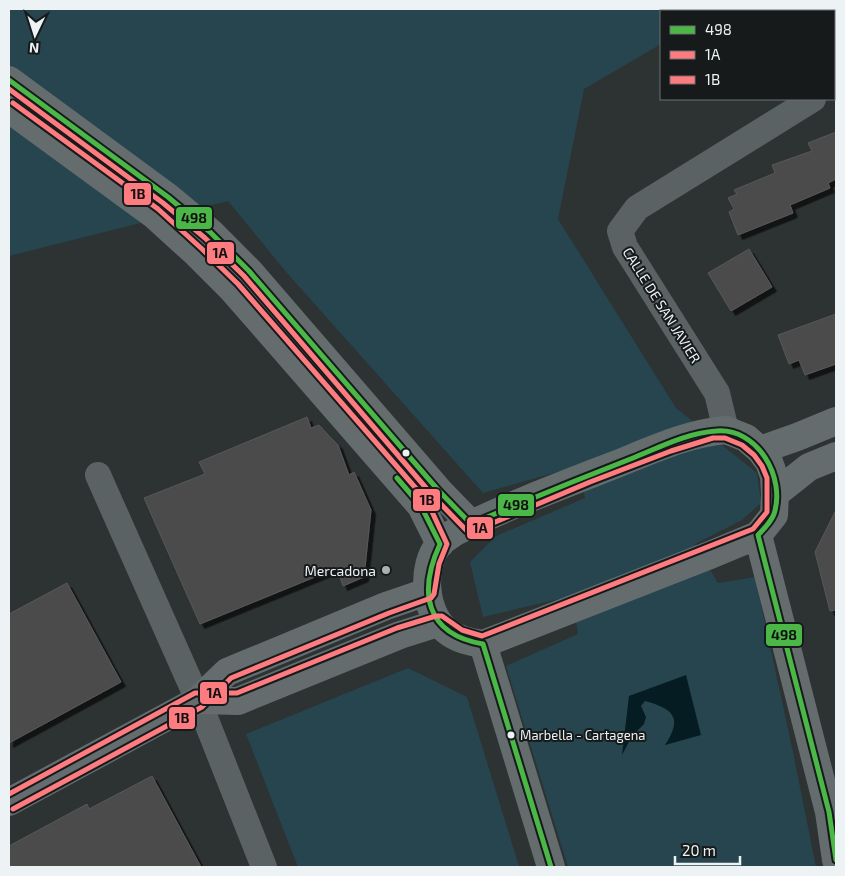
<svg xmlns="http://www.w3.org/2000/svg" width="845" height="876" viewBox="0 0 845 876" font-family="'Exo 2',sans-serif">
	<style>
		.green { fill: #26454e }
		.water { fill: #061c23 }
		.building { fill: #4b4b4c; stroke: #585859; filter: url(#shadow) }
		.lines { fill: none; stroke-linecap: round; stroke-linejoin: round }
		.street { stroke: #5b6263; stroke-width: 26 }
		.secondary { stroke: #646c6e; stroke-width: 28 }
		.bus-1-casing { stroke: #161a1b; stroke-width: 9 }
		.bus-2-casing { stroke: #161a1b; stroke-width: 9 }
		.bus-3-casing { stroke: #161a1b; stroke-width: 9 }
		.bus-1 { stroke: #4ab747; stroke-width: 5 }
		.bus-2 { stroke: #fe7b80; stroke-width: 5 }
		.bus-3 { stroke: #fe7b80; stroke-width: 5 }
		.bus-dot { fill: #edf2f4; stroke: #161a1b; stroke-width: 2 }
		.poi-dot { fill: #aaafb0; stroke: #161a1b; stroke-width: 2 }
		.labels { text-anchor: middle; dominant-baseline: central; stroke-width: 4; stroke-linejoin: round; paint-order: stroke }
		.bus-label { font-size: 13px; fill: #edf2f4; stroke: #161a1b; text-anchor: start }
		.street-label { font-size: 14px; fill: #edf2f4; stroke: #161a1b }
		.poi-label { font-size: 14px; fill: #edf2f4; stroke: #161a1b; text-anchor: end }
		.line-badge { stroke: #161a1b; stroke-width: 2 }
		.pale-badge-label { font-size: 14px; text-anchor: middle; font-weight: bold; fill: #111 }
	</style>
	<defs>
		<filter id="shadow"><feDropShadow dx="4.5" dy="4.5" stdDeviation="0" flood-color="#0009"/></filter>
	</defs>
	<rect width="100%" height="100%" fill="#2d3232"/>
	<path class="green" d="M9 9H721L717 11H661V44L584 89 558 219 676 408 757 473 761 503 742 520 695 544 718 583 755 577 793 752 816 867H568L506 666 578 634 572 596 483 617 470 562 496 536 585 498 578 466 483 493 287 273 228 201 9 256Z
		M408 668 467 697 519 866 516 867H298L246 734Z"/>
	<path class="water" d="M686 675 701 735 665 745C683 718 674 709 645 701L641 706 646 717 644 724 632 736 622 755 629 696Z"/>
	<path class="building" d="M836 132V179L828 183 830 188 790 205 793 213 738 235 729 212 734 209 728 198 737 194 734 190 775 173 772 165 812 151 808 143Z
		M749 249 772 287 731 311 708 273Z
		M836 314V364L805 375 799 360 789 364 778 335Z
		M307 417 311 428 319 425 338 445 349 475 354 472 371 510 364 577 343 586 337 568 200 624 144 498 205 474 199 462Z
		M836 510V610L830 611 815 552Z
		M67 583 121 682 9 743V614Z
		M152 776 201 867H9V846L87 804 89 809Z"/>
	<g class="lines">
		<path class="street" d="M834 86 836 85
			M726 430 717 393 625 247 620 231 637 208 813 99
			M98 475 198 700 264 867"/>
		<path class="secondary" d="M9 80 168 197 210 232 249 271 439 491 471 524
			M9 109 154 215 197 254 232 289 421 506 440 544
			M726 430 746 438 760 450 769 462 774 476 775 494 774 515 758 535 710 555 483 644C471 642 458 640 447 631 424 613 420 566 440 543 444 539 451 535 455 532 507 506 563 485 617 464 652 450 688 433 726 430Z
			M760 450 797 437 836 421
			M775 494 809 467 836 456
			M758 535 829 812 836 860
			M483 644 551 867
			M198 700 238 701 400 635 438 623
			M9 802 198 700 227 672 386 606 427 592"/>
		<g class="bus-1-casing">
			<path id="bus-1" d="M9 80 168 197 210 232 249 271 439 491 471 524C525 501 579 479 633 458 660 447 687 433 716 431 757 427 786 477 774 514 771 522 764 529 758 535L829 812 836 860
				M397 478 421 506 440 544C418 592 425 634 483 644L551 867"/>
		</g>
		<g class="bus-2-casing">
			<path id="bus-2" d="M9 89 163 203 205 238 244 276 433 496 467 531H474L590 482 671 451 713 438H725L742 445 754 455 762 466 767 478V512L753 529 482 636 462 630 442 616H436L397 628 237 693H195L9 794"/>
		</g>
		<g class="bus-3-casing">
			<path id="bus-3" d="M13 809 202 707 231 678 389 613 431 598 434 594 439 564 447 544 427 501 238 284 202 249 158 209 13 103"/>
		</g>
		<use href="#bus-1" class="bus-1"/>
		<use href="#bus-2" class="bus-2"/>
		<use href="#bus-3" class="bus-3"/>
	</g>
	<g class="bus-dot">
		<circle cx="406" cy="453" r="4.5"/>
		<circle cx="511" cy="735" r="4.5"/>
	</g>
	<circle class="poi-dot" cx="386" cy="570" r="5"/>
	<g class="labels">
		<g class="bus-label">
			<text x="520" y="735">Marbella - Cartagena</text>
		</g>
		<g class="street-label">
			<text transform="translate(662 305) rotate(58)">CALLE DE SAN JAVIER</text>
		</g>
		<g class="poi-label">
			<text x="376" y="570">Mercadona</text>
		</g>
	</g>
	<g class="line-badge">
		<rect x="123" y="182" width="29" height="24" rx="5" fill="#fe7b80"/>
		<rect x="175" y="206" width="38" height="24" rx="5" fill="#4ab747"/>
		<rect x="206" y="241" width="29" height="24" rx="5" fill="#fe7b80"/>
		<rect x="412" y="488" width="29" height="24" rx="5" fill="#fe7b80"/>
		<rect x="497" y="493" width="38" height="24" rx="5" fill="#4ab747"/>
		<rect x="466" y="516" width="28" height="24" rx="5" fill="#fe7b80"/>
		<rect x="765" y="623" width="38" height="24" rx="5" fill="#4ab747"/>
		<rect x="199" y="681" width="29" height="24" rx="5" fill="#fe7b80"/>
		<rect x="168" y="706" width="28" height="24" rx="5" fill="#fe7b80"/>
	</g>
	<g class="pale-badge-label">
		<text x="138" y="199">1B</text>
		<text x="194" y="223">498</text>
		<text x="220" y="258">1A</text>
		<text x="427" y="505">1B</text>
		<text x="516" y="510">498</text>
		<text x="480" y="533">1A</text>
		<text x="784" y="640">498</text>
		<text x="214" y="698">1A</text>
		<text x="182" y="723">1B</text>
	</g>
	<rect width="845" height="876" fill="none" stroke="#edf2f4" stroke-width="20"/>
	<rect x="660" y="10" width="175" height="90" fill="#161a1b" stroke="#6c7072"/>
	<rect x="670" y="26" width="25" height="8" fill="#4ab747" stroke="#6c7072"/>
	<text x="705" y="35" font-size="15" fill="#edf2f4">498</text>
	<rect x="670" y="51" width="25" height="8" fill="#fe7b80" stroke="#6c7072"/>
	<text x="705" y="60" font-size="15" fill="#edf2f4">1A</text>
	<rect x="670" y="76" width="25" height="8" fill="#fe7b80" stroke="#6c7072"/>
	<text x="705" y="85" font-size="15" fill="#edf2f4">1B</text>
	<g transform="translate(35 35) rotate(184)" stroke="#161a1b" stroke-width="4" paint-order="stroke">
	<path d="M0-4L9 19L0 12L-9 19Z" fill="#edf2f4"/>
	<text y="-8" font-size="14" font-weight="bold" text-anchor="middle" fill="#edf2f4">N</text>
	</g>
	<path d="M675 856v8h65v-8" fill="none" stroke="#edf2f4" stroke-width="2.5"/>
	<text x="682" y="856" font-size="15" fill="#edf2f4" stroke="#161a1b" stroke-width="4" paint-order="stroke">20 m</text>
</svg>
